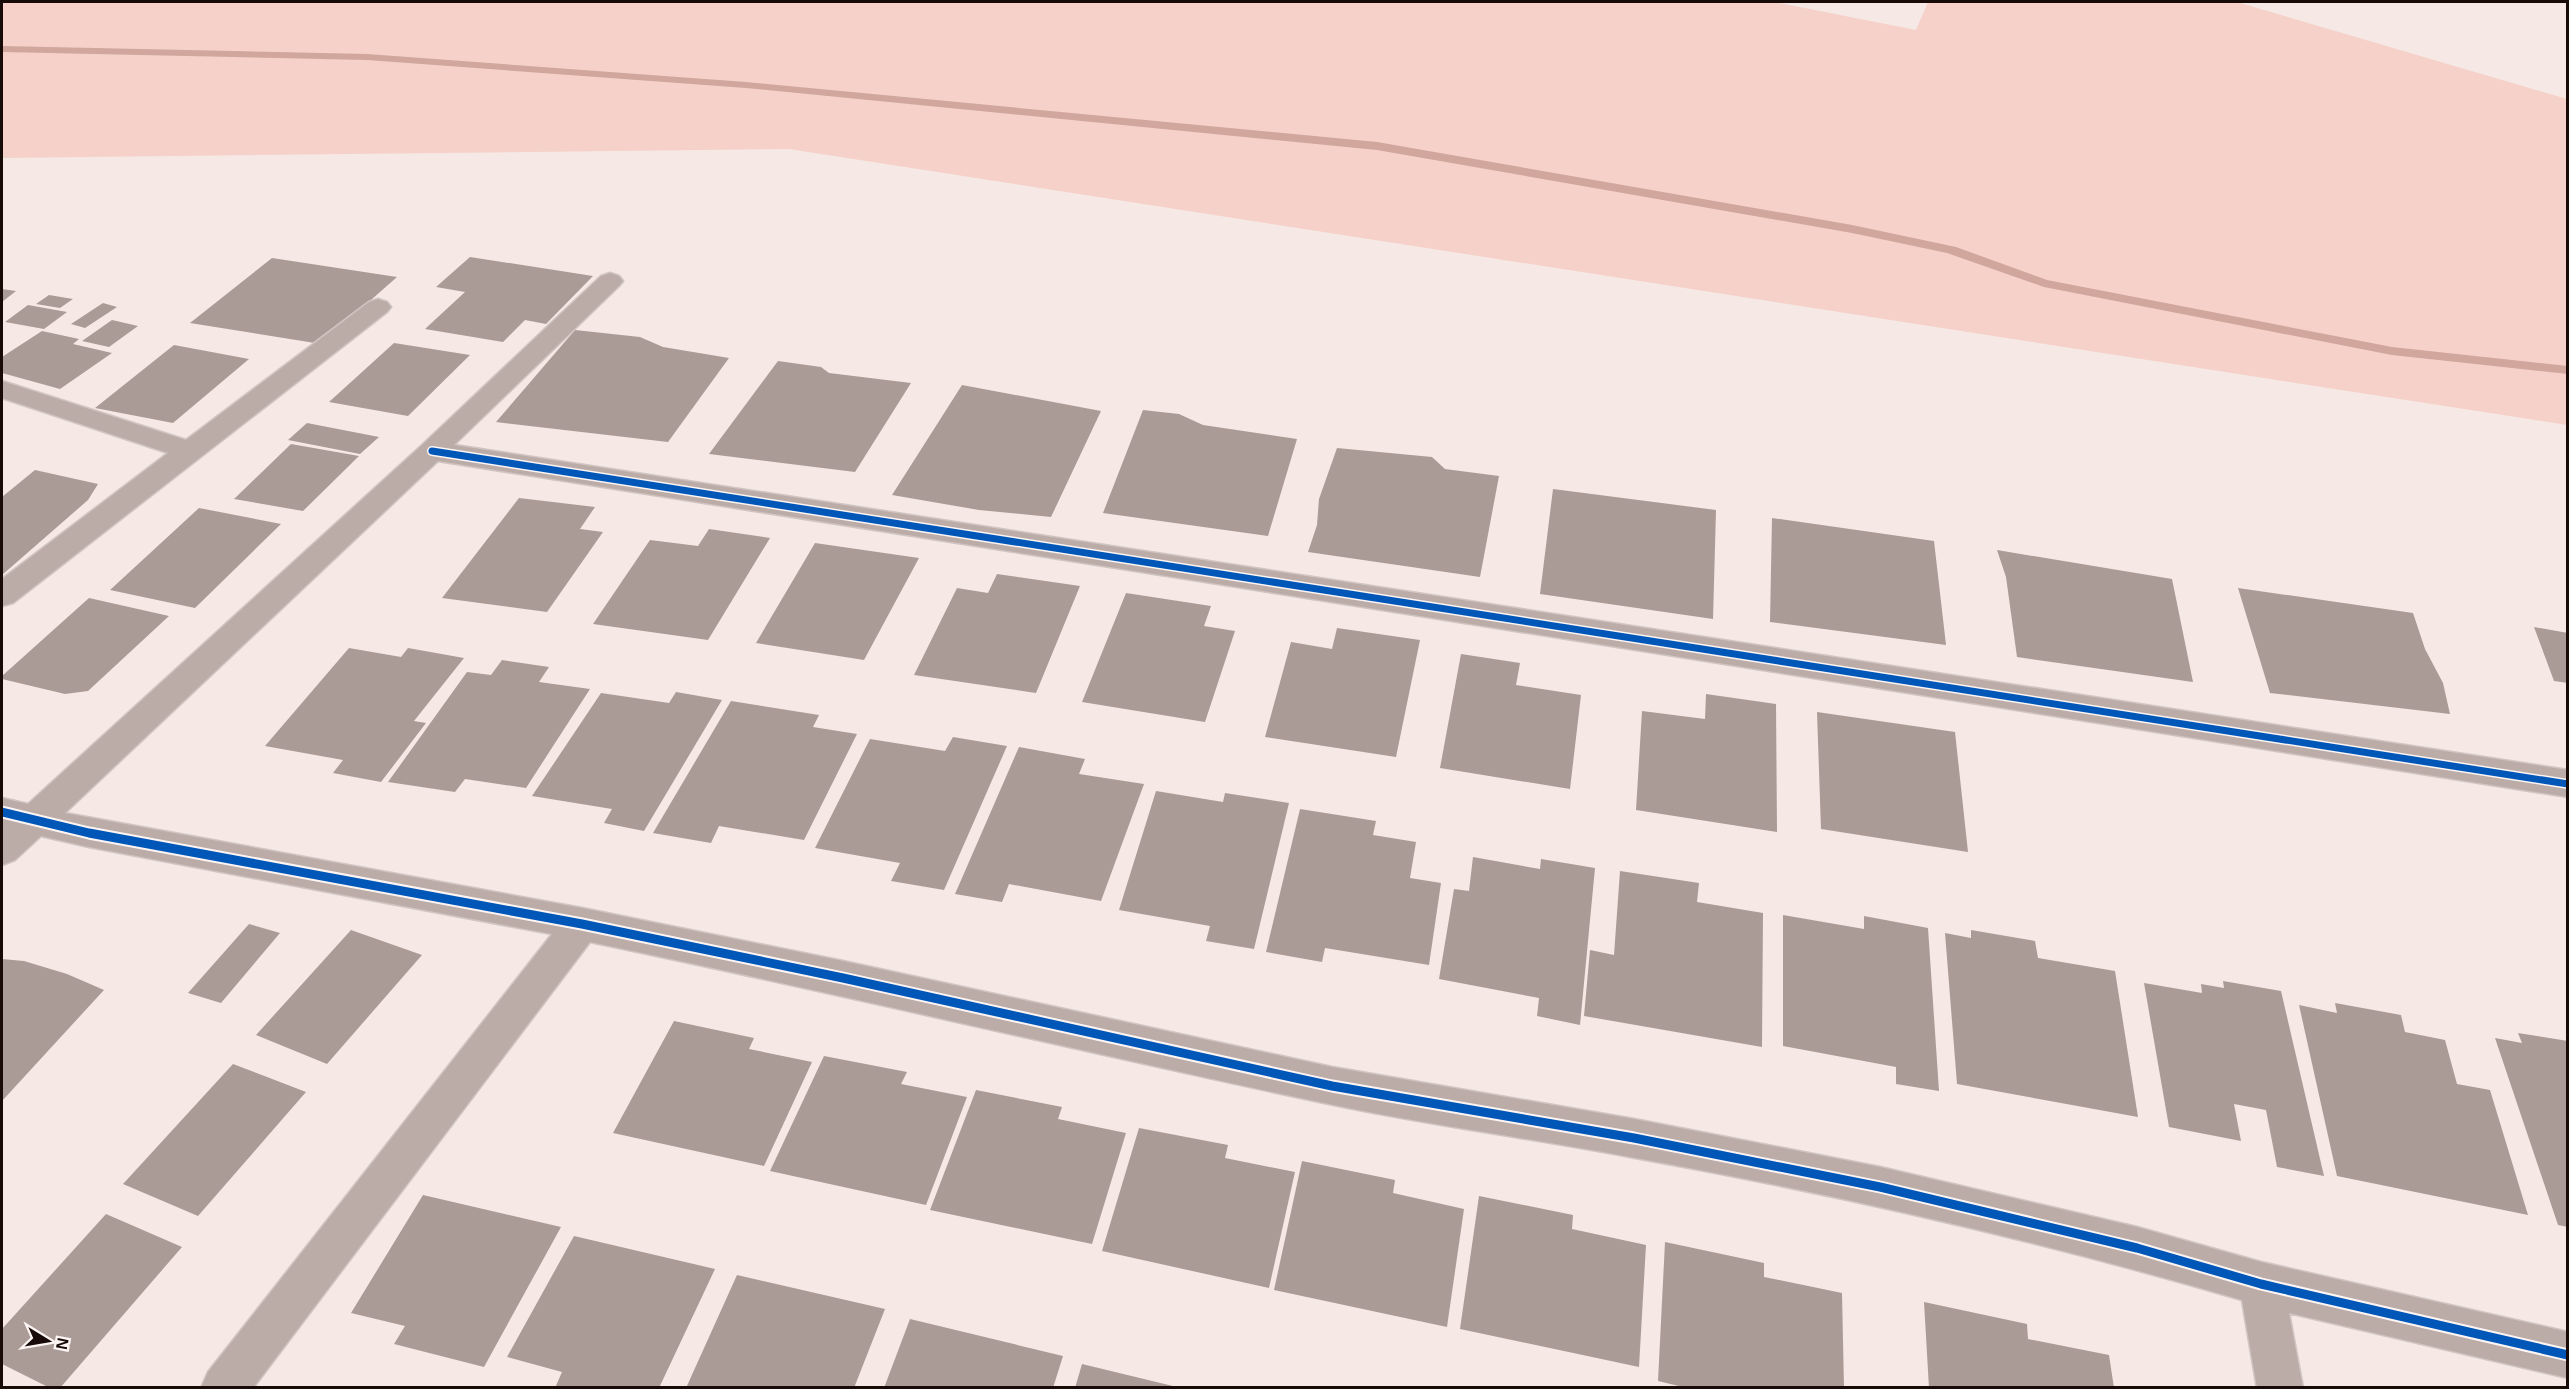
<svg xmlns="http://www.w3.org/2000/svg" width="2569" height="1389" viewBox="0 0 2569 1389" font-family="Helvetica,sans-serif">
	<style>
		.green { fill: #f5d1c9 }
		.lines { fill: none; stroke-linecap: round; stroke-linejoin: round }
		.stream { fill: #d0a69d; fill-rule: evenodd }
		.building { fill: #ab9b97 }
		.minor-casing { stroke: #d1c5c2; stroke-width: 3 }
		.minor { fill: #bbaca8; fill-rule: evenodd }
		.cycleway-far1-casing { stroke: #fdf5f3; stroke-width: 10 }
		.cycleway-casing { stroke: #fdf5f3; stroke-width: 13 }
		.cycleway-far1 { stroke: #0057b8; stroke-width: 7 }
		.cycleway { stroke: #0057b8; stroke-width: 9 }
	</style>
	<rect width="100%" height="100%" fill="#f6e8e4"/>
	<path class="green" d="M2 2H1774L1916 30 1928 2H2237L2567 99V425L789 149 2 158Z"/>
	<g class="lines">
		<path class="stream" d="M2 46 367 54 746 82 1377 142 1852 225 1956 247 2047 280 2392 347 2568 366V374L2392 355 2044 287 1947 253 1852 233 1377 150 746 88 367 60 2 52Z"/>
	</g>
	<path class="building" d="M470 257 593 276 546 324 525 320 503 342 425 329 465 292 436 287Z
		M272 258 397 277 321 344 190 323Z
		M2 289 16 291 2 302Z
		M49 295 73 299 60 308 36 304Z
		M103 303 117 307 85 328 71 324Z
		M28 305 67 312 44 329 5 322Z
		M112 320 138 326 109 347 82 341Z
		M575 330 640 337 663 347 729 358 668 442 496 422Z
		M42 331 79 339 73 344 112 353 60 389 2 373V357Z
		M394 343 470 355 408 416 329 402Z
		M174 345 249 359 173 423 95 408Z
		M778 361 821 367 829 373 911 383 855 472 709 454Z
		M962 385 1101 411 1051 517 979 510 892 495Z
		M1143 410 1179 414 1203 425 1297 439 1268 536 1103 513Z
		M307 423 379 437 360 454 288 440Z
		M291 444 359 456 303 511 234 499Z
		M1337 448 1432 457 1445 469 1499 476 1480 577 1308 552 1317 525 1319 499Z
		M35 470 98 484 88 500 2 575V497Z
		M1553 489 1716 510 1713 619 1540 594Z
		M519 498 595 507 580 529 603 532 547 612 442 598Z
		M199 508 281 524 195 608 110 590Z
		M1772 518 1934 541 1946 645 1770 622Z
		M709 529 770 538 708 640 593 624 650 540 698 546Z
		M815 543 919 558 864 660 756 643Z
		M1997 550 2172 579 2193 682 2017 657 2006 577Z
		M997 574 1080 586 1036 693 914 675 957 588 988 593Z
		M2238 588 2413 613 2425 649 2443 683 2450 714 2270 693Z
		M1126 593 1211 606 1204 626 1235 631 1205 722 1082 702Z
		M89 598 169 616 88 691 65 694 2 679V676Z
		M2534 627 2568 633V683L2554 681Z
		M1337 628 1420 640 1396 757 1265 737 1291 642 1332 649Z
		M349 648 401 657 408 648 464 658 414 721 426 723 381 782 333 773 343 760 265 746Z
		M1461 654 1520 663 1516 685 1581 695 1570 789 1440 768Z
		M502 660 549 667 539 682 590 689 526 788 465 779 455 792 388 782 467 672 491 675Z
		M676 692 722 700 644 831 604 823 612 809 532 796 601 693 669 703Z
		M1706 694 1776 704 1777 832 1636 810 1642 711 1705 719Z
		M731 701 819 715 813 727 857 734 804 840 719 826 711 843 653 833Z
		M1817 712 1955 732 1968 852 1821 829Z
		M953 737 1007 746 944 890 891 881 900 863 815 848 870 739 945 751Z
		M1019 747 1085 759 1079 774 1144 784 1101 901 1009 884 1002 902 955 894Z
		M1156 791 1223 802 1225 793 1289 803 1254 949 1206 941 1210 926 1119 910Z
		M1300 809 1376 821 1373 835 1416 842 1410 878 1441 883 1429 965 1325 948 1322 962 1266 952Z
		M1473 857 1540 869 1541 859 1595 868 1580 1025 1537 1016 1539 998 1439 979 1454 889 1469 891Z
		M1620 871 1699 883 1697 902 1763 913 1762 1047 1584 1016 1590 950 1614 955Z
		M1783 915 1864 929V916L1928 928 1939 1091 1896 1084V1067L1783 1046Z
		M249 924 280 933 221 1003 188 993Z
		M351 930 422 955 327 1064 256 1035Z
		M1971 930 2035 941 2038 958 2115 971 2138 1117 1957 1084 1945 933 1971 938Z
		M2 959 24 961 67 974 104 990 2 1101Z
		M2223 981 2281 991 2324 1176 2277 1167 2266 1110 2234 1104 2241 1141 2169 1127 2144 983 2202 993 2201 984 2224 988Z
		M2335 1003 2401 1015 2405 1032 2445 1040 2457 1084 2490 1090 2528 1215 2337 1176 2299 1005 2337 1013Z
		M674 1021 754 1038 749 1049 812 1062 764 1166 613 1133Z
		M2518 1033 2568 1041V1227L2558 1225 2495 1038 2522 1043Z
		M824 1056 907 1072 901 1084 967 1097 926 1205 770 1171Z
		M233 1064 306 1092 198 1216 123 1184Z
		M976 1090 1062 1107 1058 1119 1126 1133 1092 1244 930 1210Z
		M1139 1128 1228 1145 1225 1158 1295 1172 1269 1288 1102 1251Z
		M1302 1161 1395 1180 1393 1193 1464 1209 1447 1327 1274 1290Z
		M423 1195 561 1227 484 1367 394 1344 405 1326 351 1313Z
		M1479 1196 1573 1215 1572 1229 1646 1245 1639 1367 1460 1329Z
		M106 1214 182 1247 60 1388H50L2 1364V1329Z
		M574 1236 715 1269 659 1388H555L562 1372 507 1357Z
		M1665 1242 1764 1263V1277L1842 1293 1844 1388H1687L1658 1381Z
		M737 1275 885 1309 854 1388H686Z
		M1924 1302 2027 1324 2028 1339 2109 1355 2114 1388H1929Z
		M910 1319 1063 1356 1053 1388H884Z
		M1082 1364 1177 1387V1388H1075Z"/>
	<g class="lines">
		<g class="minor-casing">
			<path id="minor" d="M610 273 619 276 623 281 619 286 454 445 2568 770V797L438 461 65 813 582 908 843 961 1332 1067 1634 1119 1880 1167 2137 1227 2261 1262 2568 1332V1378L2289 1313 2303 1388H2257L2242 1300C2041 1241 1836 1194 1630 1157 1530 1138 1428 1125 1329 1104 1082 1052 837 993 590 942L253 1388H201L208 1372 552 934 89 847 41 836 15 860 2 865V798L28 804 422 445 601 276Z
				M378 299 387 302 391 307 387 312 13 603 2 606V579L168 453 2 398V381L186 440 369 302Z"/>
		</g>
		<use href="#minor" class="minor"/>
		<g class="cycleway-far1-casing">
			<path id="cycleway-far1" d="M432 451 2568 784"/>
		</g>
		<g class="cycleway-casing">
			<path id="cycleway" d="M2 812 89 833 582 924 843 978 1332 1086 1634 1138 1880 1187 2137 1248 2261 1284 2568 1355"/>
		</g>
		<use href="#cycleway-far1" class="cycleway-far1"/>
		<use href="#cycleway" class="cycleway"/>
	</g>
	<rect width="2569" height="1389" fill="none" stroke="#170a07" stroke-width="6"/>
	<g transform="translate(48 1341) rotate(101)" stroke="#fdf5f3" stroke-width="4.5" paint-order="stroke">
	<path d="M0-4.5L10 22L0 15L-10 22Z" fill="#170a07"/>
	<text y="-9" font-size="16" font-weight="bold" text-anchor="middle" fill="#170a07">N</text>
	</g>
</svg>
